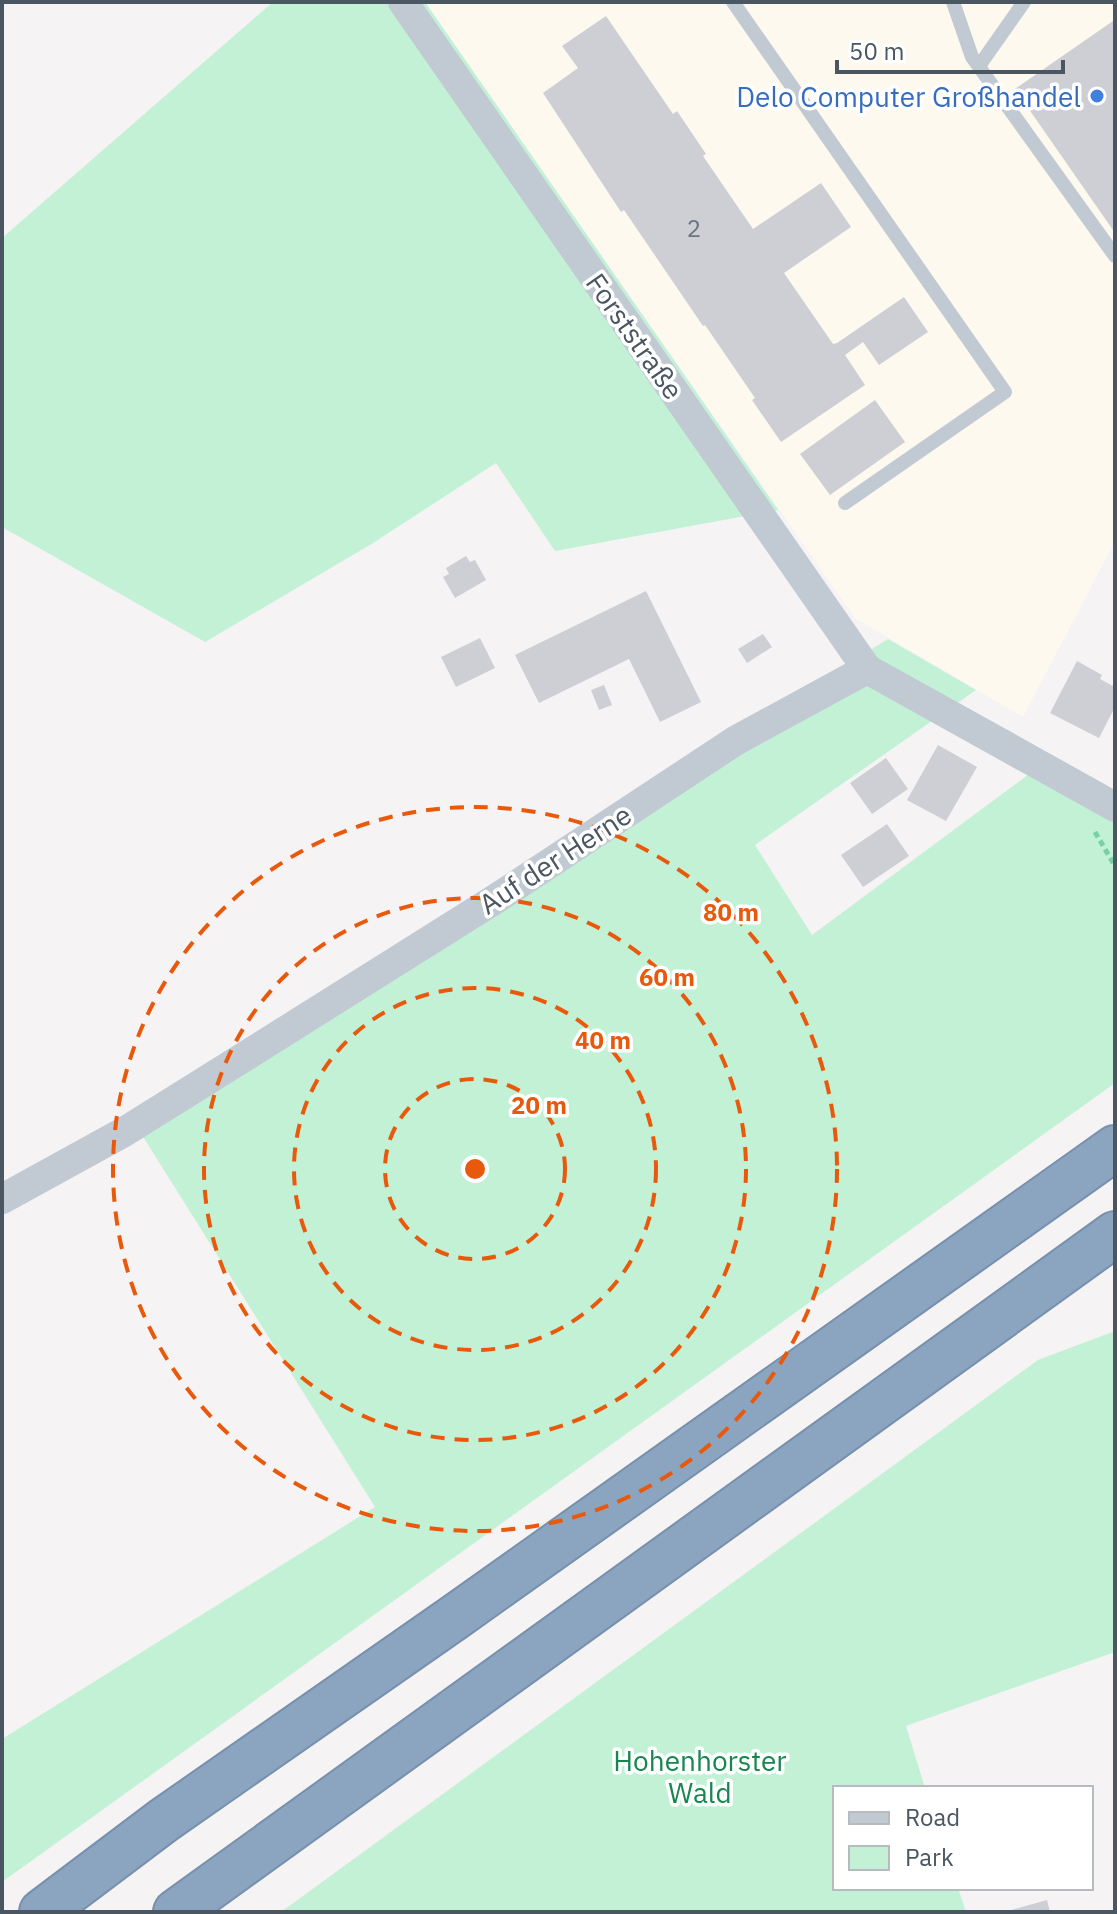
<svg xmlns="http://www.w3.org/2000/svg" width="1117" height="1914" viewBox="0 0 1117 1914" font-family="'IBM Plex Sans',sans-serif">
	<style>
		.commercial { fill: #fdf9ef }
		.green { fill: #c3f1d5 }
		.building { fill: #cdcfd5 }
		.lines { fill: none; stroke-linecap: round; stroke-linejoin: round }
		.motorway-casing { stroke: #7690ad; stroke-width: 48 }
		.path { stroke: #7ad0a6; stroke-width: 5; stroke-dasharray: 6 4; stroke-linecap: butt }
		.service { stroke: #c1cad2; stroke-width: 14 }
		.minor { stroke: #c1cad2; stroke-width: 30 }
		.motorway { stroke: #8ba5c1; stroke-width: 44 }
		.ring { fill: none; stroke: #e8590c; stroke-width: 4; stroke-dasharray: 14 10 }
		.shop-dot { fill: #3f7fe0; stroke: #fff; stroke-width: 3 }
		.labels { text-anchor: middle; dominant-baseline: central; stroke-width: 7; stroke-linejoin: round; paint-order: stroke }
		.number-label { font-size: 24px; fill: #6b747e }
		.shop-label { font-size: 28px; fill: #366cbe; stroke: #fff; text-anchor: end }
		.street-label { font-size: 28px; fill: #4a5661; stroke: #fff }
		.park-label { font-size: 28px; fill: #17864f; stroke: #fff }
		.centre { fill: #e8590c; stroke: #fff; stroke-width: 4 }
		.ring-label { font-size: 24px; text-anchor: middle; font-weight: bold; fill: #e8590c; stroke: #fff; stroke-width: 7; stroke-linejoin: round; paint-order: stroke }
	</style>
	<rect width="100%" height="100%" fill="#f5f3f3"/>
	<path class="commercial" d="M425 2H1115V541L1023 717 855 618Z"/>
	<path class="green" d="M273 2H425L778 510 555 551 496 463 373 543 205 642 2 527V238Z
		M888 639 976 690 755 845 812 935 1032 772 1115 819V1083L2 1882V1739L375 1507 132 1119 729 737Z
		M1115 1331V1652L906 1726 925 1788H835V1888H958L966 1912H281L1038 1360Z"/>
	<path class="building" d="M606 16 673 114 677 111 706 154 703 156 753 229 821 183 851 227 784 273 833 344 837 343 904 297 928 332 879 365 863 342 845 355 865 385 781 442 752 400 755 398 705 325 703 326 624 210 621 212 543 93 578 68 562 46Z
		M1113 21 1115 25V233L1015 89Z
		M875 400 905 442 830 495 800 454Z
		M466 556 470 562 475 560 486 580 455 598 443 577 449 574 446 568Z
		M646 591 701 702 660 722 629 659 539 703 515 655Z
		M763 634 772 647 747 663 738 649Z
		M480 638 495 668 456 687 441 657Z
		M1077 661 1102 675 1100 679 1115 687V707L1099 738 1050 713Z
		M604 685 612 705 599 710 591 690Z
		M938 745 977 767 946 821 907 800Z
		M886 758 908 789 872 814 850 783Z
		M887 824 909 856 863 887 841 855Z
		M1047 1900 1050 1912H1008V1911Z"/>
	<g class="lines">
		<g class="motorway-casing">
			<path id="motorway" d="M42 1912 164 1820 455 1617 1115 1148
				M176 1912 1115 1234"/>
		</g>
		<path class="path" d="M1095 832 1115 866"/>
		<path class="service" d="M733 2 1005 392 845 503
			M953 2 972 57 1115 256
			M979 66 1024 2"/>
		<path class="minor" d="M403 2 867 669 1115 807
			M2 1199 124 1132 244 1057 497 898 735 741 867 669"/>
		<use href="#motorway" class="motorway"/>
	</g>
	<g class="ring">
		<circle cx="475" cy="1169" r="90"/>
		<circle cx="475" cy="1169" r="181"/>
		<circle cx="475" cy="1169" r="271"/>
		<circle cx="475" cy="1169" r="362"/>
	</g>
	<circle class="shop-dot" cx="1097" cy="96" r="8"/>
	<g class="labels">
		<g class="number-label">
			<text x="694" y="228">2</text>
		</g>
		<g class="shop-label">
			<text x="1081" y="96">Delo Computer Großhandel</text>
		</g>
		<g class="street-label">
			<text transform="translate(635 336) rotate(55)">Forststraße</text>
			<text transform="translate(555 859) rotate(-33)">Auf der Herne</text>
		</g>
		<g class="park-label">
			<text x="700" y="1760">Hohenhorster<tspan x="700" dy="32">Wald</tspan></text>
		</g>
	</g>
	<circle cx="475" cy="1169" r="12" class="centre"/>
	<g class="ring-label">
		<text x="731" y="921">80 m</text>
		<text x="667" y="986">60 m</text>
		<text x="603" y="1049">40 m</text>
		<text x="539" y="1114">20 m</text>
	</g>
	<rect width="1117" height="1914" fill="none" stroke="#4a5661" stroke-width="8"/>
	<rect x="833" y="1786" width="260" height="104" fill="#ffffff" stroke="#b7bbc0" stroke-width="2"/>
	<rect x="849" y="1812" width="40" height="12" fill="#c1cad2" stroke="#b7bbc0" stroke-width="2"/>
	<text x="905" y="1826" font-size="24" fill="#4a5661">Road</text>
	<rect x="849" y="1846" width="40" height="24" fill="#c3f1d5" stroke="#b7bbc0" stroke-width="2"/>
	<text x="905" y="1866" font-size="24" fill="#4a5661">Park</text>
	<path d="M837 60v12h226v-12" fill="none" stroke="#4a5661" stroke-width="4"/>
	<text x="849" y="60" font-size="24" fill="#4a5661" stroke="#ffffff" stroke-width="6" paint-order="stroke">50 m</text>
</svg>
